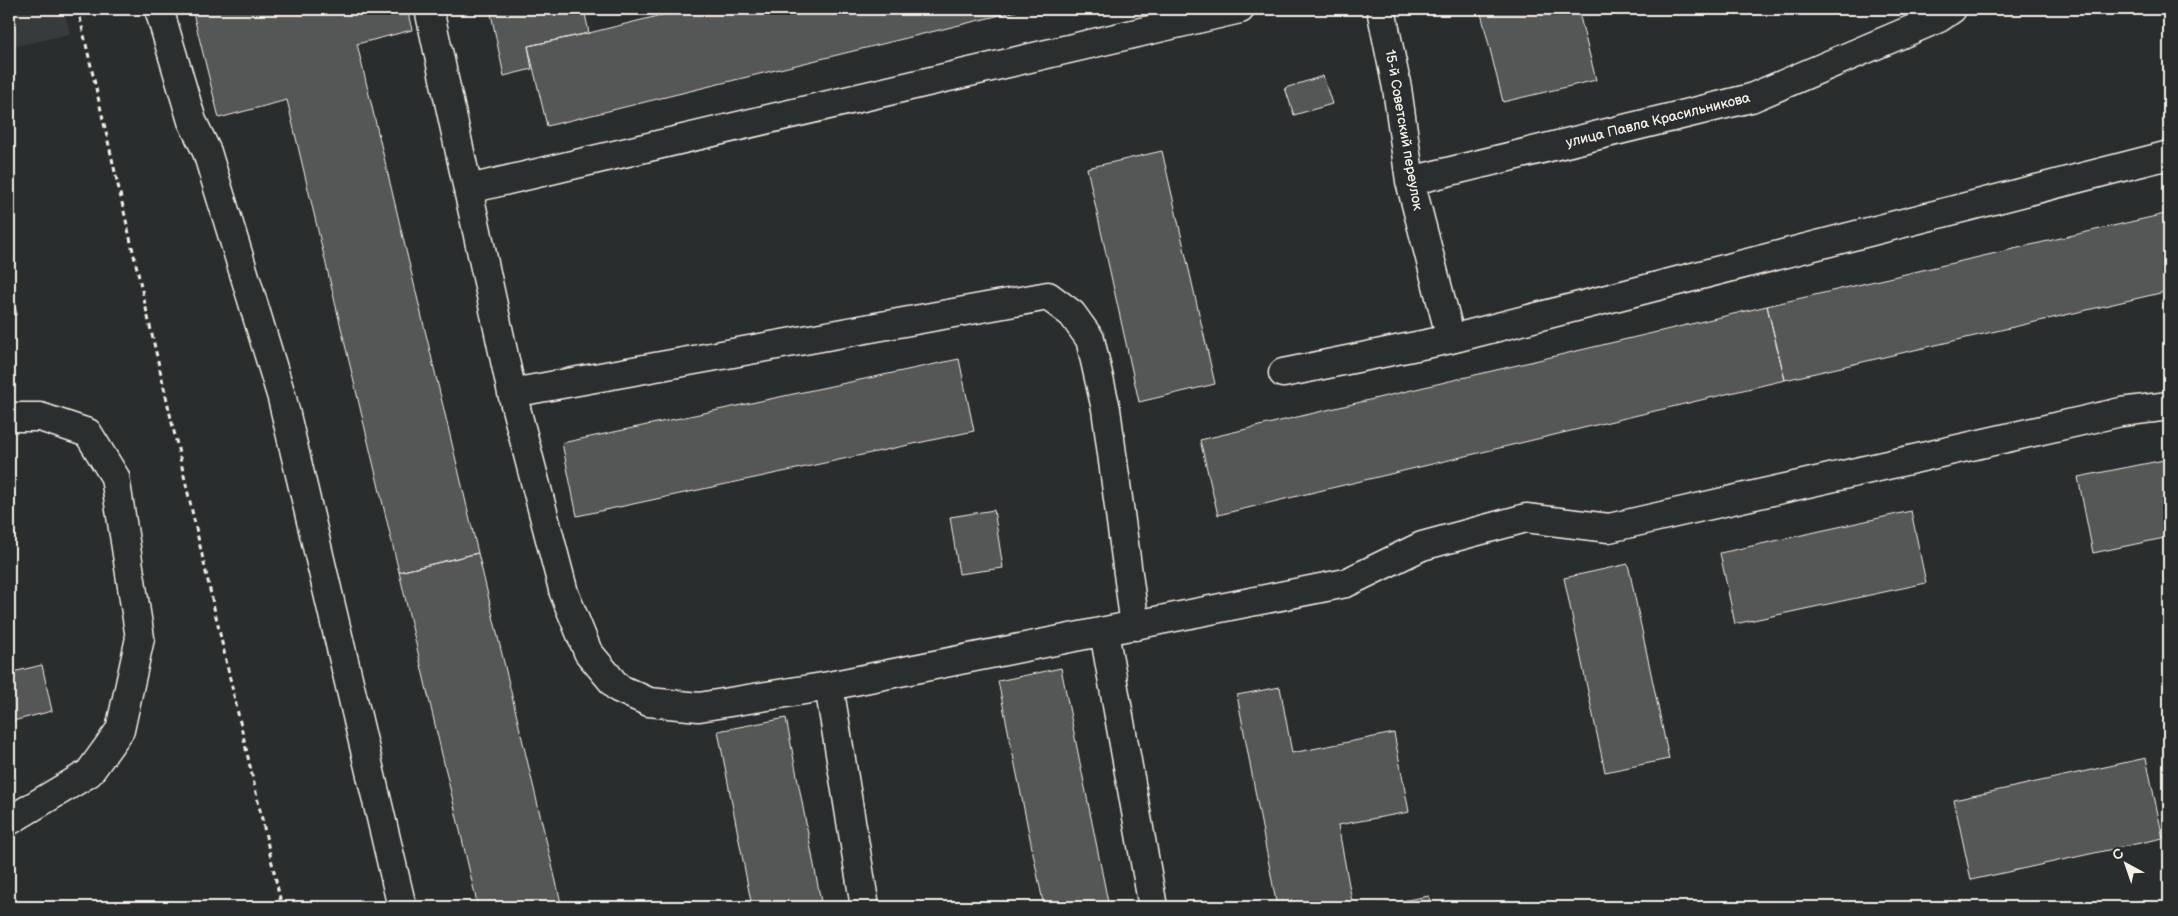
<svg xmlns="http://www.w3.org/2000/svg" width="2178" height="916" viewBox="0 0 2178 916" font-family="'Balsamiq Sans',sans-serif">
	<style>
		.built { fill: #373a3a }
		.building { fill: #555756; stroke: #f4f1e8 }
		.lines { fill: none; stroke-linecap: round; stroke-linejoin: round }
		.minor-casing { stroke: #f4f1e8; stroke-width: 31 }
		.path { stroke: #f4f1e8; stroke-width: 3; stroke-dasharray: 5 4; stroke-linecap: butt }
		.minor { stroke: #2a2d2e; stroke-width: 28 }
		.labels { text-anchor: middle; dominant-baseline: central; stroke-width: 4; stroke-linejoin: round; paint-order: stroke }
		.street-label { font-size: 14px; fill: #f4f1e8; stroke: #2a2d2e }
	</style>
	<rect width="100%" height="100%" fill="#2a2d2e"/>
	<filter id="ink" filterUnits="userSpaceOnUse"><feTurbulence type="fractalNoise" baseFrequency=".02" numOctaves="2"/><feDisplacementMap in="SourceGraphic" scale="10" xChannelSelector="R" yChannelSelector="G"/><feConvolveMatrix kernelMatrix="1 2 1 2 8 2 1 2 1" color-interpolation-filters="sRGB"/></filter>
	<g filter="url(#ink)">
		<path class="built" d="M9 9H64L70 34 9 48Z"/>
		<path class="building" d="M209 9H407L412 30 357 44 478 553 399 572 287 100 219 118 193 13Z
			M490 9H584L589 33 528 46 532 69 504 76Z
			M686 9H1025L547 126 528 46 589 33Z
			M1480 9H1578L1596 80 1503 102Z
			M1323 76 1332 104 1294 115 1285 88Z
			M1162 151 1215 384 1139 402 1087 168Z
			M2169 213V291L1785 380 1767 306Z
			M9 285 17 314 9 316Z
			M1767 306 1785 380 1218 515 1200 440Z
			M959 359 974 431 577 516 562 443Z
			M2169 459V537L2093 553 2078 477Z
			M9 477 14 507 9 508Z
			M994 510 1003 568 959 574 950 517Z
			M1911 511 1926 583 1735 624 1720 553Z
			M478 553 562 907H478L399 572Z
			M1628 564 1669 759 1605 772 1564 578Z
			M42 665 52 711 9 722V673Z
			M1061 668 1109 907H1044L998 681Z
			M1280 687 1292 753 1394 733 1409 812 1338 825 1353 907H1277L1237 695Z
			M786 718 822 907H752L718 731Z
			M2146 758 2163 838 1971 880 1954 800Z
			M1429 896 1431 907H1369Z"/>
		<g class="lines">
			<g class="minor-casing">
				<path id="minor" d="M159 9 192 121 207 152 282 398 402 907
					M429 9 512 393 564 593 588 652 618 688 649 702 699 707 829 686 1346 583 1422 546 1526 518 1609 528 2121 412 2169 406
					M1381 9 1397 88 1410 181 1451 339
					M1410 181 1751 98 1939 18 1952 9
					M469 189 1240 9
					M1283 373 1451 339 2169 155
					M512 393 1048 296 1072 314 1090 339 1106 409 1135 626
					M9 417H40L88 433 115 477 140 638 120 730 89 773 9 821
					M1104 632 1153 907
					M829 686 865 907"/>
			</g>
			<path class="path" d="M78 9 282 907"/>
			<use href="#minor" class="minor"/>
		</g>
	</g>
	<g class="labels">
		<g class="street-label">
			<text transform="translate(1658 120) rotate(-14)">улица Павла Красильникова</text>
			<text transform="translate(1404 130) rotate(80)">15-й Советский переулок</text>
		</g>
	</g>
	<rect width="2178" height="916" fill="none" stroke="#2a2d2e" stroke-width="30"/>
	<rect x="15" y="15" width="2148" height="886" fill="none" stroke="#f4f1e8" stroke-width="2" filter="url(#ink)"/>
	<g transform="translate(2126 864) rotate(320)" stroke="#2a2d2e" stroke-width="4" paint-order="stroke">
	<path d="M0-4L9 19L0 12L-9 19Z" fill="#f4f1e8"/>
	<text y="-8" font-size="14" font-weight="bold" text-anchor="middle" fill="#f4f1e8">С</text>
	</g>
</svg>
